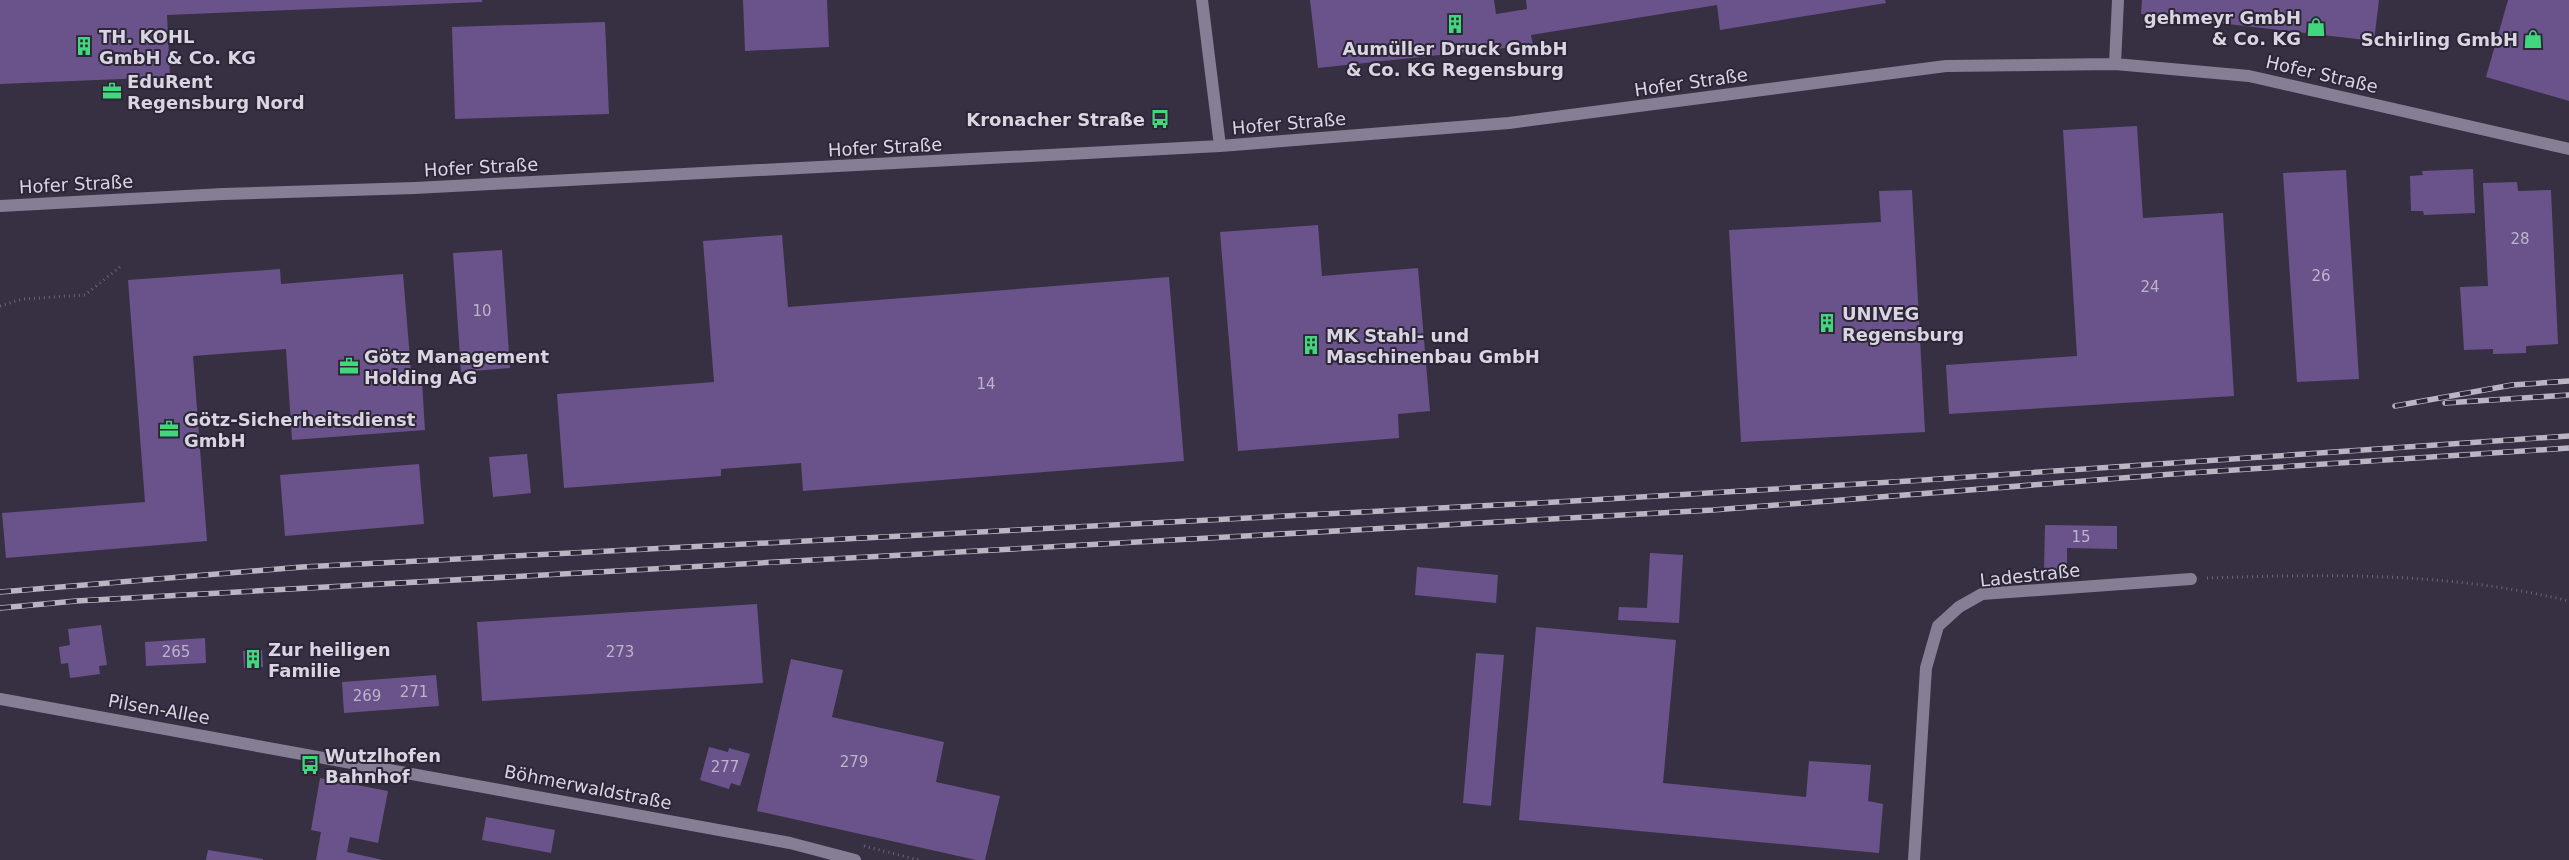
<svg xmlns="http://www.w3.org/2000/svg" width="2569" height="860" viewBox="0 0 2569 860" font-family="'DejaVu Sans',sans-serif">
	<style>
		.building { fill: #6a538a }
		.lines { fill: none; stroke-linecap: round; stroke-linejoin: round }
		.path { stroke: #6c6676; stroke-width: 3; stroke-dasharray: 1 4; stroke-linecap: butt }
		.minor { stroke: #867e94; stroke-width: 12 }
		.rail-casing { stroke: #b9b5c2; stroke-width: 5.5 }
		.rail { stroke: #2d2638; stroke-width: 4; stroke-dasharray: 11; stroke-linecap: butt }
		.labels { text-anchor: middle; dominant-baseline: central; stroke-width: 4; stroke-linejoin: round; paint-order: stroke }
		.number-label { font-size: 15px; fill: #bdb4cb }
		.poi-label { font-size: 18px; font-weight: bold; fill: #d9d5e1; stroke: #2d2638; text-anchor: start }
		.street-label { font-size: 18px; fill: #d9d5e1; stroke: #2d2638 }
	</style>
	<rect width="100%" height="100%" fill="#372f42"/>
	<path class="building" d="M0 0H482V2L167 15 170 77 0 84Z
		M743 0H827L829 47 745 51Z
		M1310 0H1494L1496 14 1527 9 1526 0H1885L1886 3 1720 30 1717 5 1531 35 1533 45 1318 68Z
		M2142 0H2379L2374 41 2141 14Z
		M2508 0H2569V101L2486 77Z
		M605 22 609 114 455 119 452 27Z
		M2137 126 2143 218 2223 213 2234 396 1949 414 1946 365 2077 356 2063 130Z
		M2473 169 2475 213 2424 215 2423 211H2411L2410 176 2423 175 2422 171Z
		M2346 170 2359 379 2297 382 2283 173Z
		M2517 182 2518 191 2551 190 2558 344 2526 346V353L2493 354V349L2464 350 2460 287 2488 286 2483 183Z
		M1912 190 1925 432 1741 442 1729 230 1881 222 1879 191Z
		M1318 225 1322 276 1418 268 1430 411 1398 414 1399 438 1238 451 1220 232Z
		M782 235 788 307 1169 277 1184 461 803 491 801 463 721 469V476L564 488 557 394 714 382 703 241Z
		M502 250 510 368 461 372 453 253Z
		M280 269 281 284 403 274 412 383 422 382 425 430 292 440 286 349 193 356 207 541 6 558 2 513 145 502 128 280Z
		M527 454 531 493 493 497 489 457Z
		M419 464 424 524 285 536 280 475Z
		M2045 525 2117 526V549L2067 548V570H2044Z
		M1650 553 1683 555 1679 623 1618 620 1619 607 1647 608Z
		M1417 567 1498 575 1496 603 1415 595Z
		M757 604 763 683 482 701 477 622Z
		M101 625 107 665 99 666 100 674 70 678 68 663 61 664 59 647 70 645 68 629Z
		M1536 627 1676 640 1663 783 1806 797 1809 761 1871 765 1868 801 1883 804 1879 853 1519 820Z
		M205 638 206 663 146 666 145 642Z
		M262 650 263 667 244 668 243 651Z
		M1476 653 1504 655 1491 806 1463 803Z
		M791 659 843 670 832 717 944 742 936 782 1000 796 985 860H976L757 811Z
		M436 675 439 706 344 713 342 682Z
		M709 747 728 752 729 748 750 754 740 786 731 783 729 789 700 780Z
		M320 778 388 791 378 843 350 837 347 852 383 860H316L321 832 311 830Z
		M486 817 555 830 551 853 482 840Z
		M208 850 263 859V860H206Z"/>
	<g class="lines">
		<path class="path" d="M0 306 23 299 85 295 121 266
			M2207 578C2328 574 2450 572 2569 601
			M864 846 919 860"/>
		<path class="minor" d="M1202 0 1220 146
			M2115 64 2118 0
			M0 206 223 194 415 188 1220 146 1509 123 1946 66 2115 64 2249 76 2569 149
			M0 699 790 843 855 860
			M1914 860 1926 668 1938 626 1959 607 1982 594 2191 579"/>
		<g class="rail-casing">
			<path id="rail" d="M2445 403 2569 395
				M2395 406 2512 385 2569 381
				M0 592 302 567 1556 502 1909 481 2569 436
				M0 608 76 601 1713 510 2173 474 2569 448"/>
		</g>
		<use href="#rail" class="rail"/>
	</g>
	<defs>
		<g id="building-bare" transform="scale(1.5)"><path d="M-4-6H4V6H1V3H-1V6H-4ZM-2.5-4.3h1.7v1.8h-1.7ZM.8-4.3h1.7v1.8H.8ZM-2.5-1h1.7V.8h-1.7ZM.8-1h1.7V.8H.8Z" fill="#41d77c" stroke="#2d2638" stroke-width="2.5" paint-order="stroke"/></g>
		<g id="shop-bare" transform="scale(1.5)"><path d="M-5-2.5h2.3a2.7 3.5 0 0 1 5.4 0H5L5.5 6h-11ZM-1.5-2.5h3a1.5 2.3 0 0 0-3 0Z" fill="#41d77c" stroke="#2d2638" stroke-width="2.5" paint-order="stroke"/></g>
		<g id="office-bare" transform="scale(1.5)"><path d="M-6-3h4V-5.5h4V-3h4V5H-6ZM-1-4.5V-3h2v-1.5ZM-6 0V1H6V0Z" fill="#41d77c" stroke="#2d2638" stroke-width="2.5" paint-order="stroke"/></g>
		<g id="bus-bare" transform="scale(1.5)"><path d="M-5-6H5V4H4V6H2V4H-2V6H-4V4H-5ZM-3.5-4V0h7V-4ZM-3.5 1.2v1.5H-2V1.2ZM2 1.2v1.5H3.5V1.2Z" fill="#41d77c" stroke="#2d2638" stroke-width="2.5" paint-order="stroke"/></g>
	</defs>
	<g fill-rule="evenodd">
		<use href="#building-bare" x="1455" y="24"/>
		<use href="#shop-bare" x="2316" y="27"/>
		<use href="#shop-bare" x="2533" y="39"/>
		<use href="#building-bare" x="84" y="46"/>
		<use href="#office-bare" x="112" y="91"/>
		<use href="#bus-bare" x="1160" y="119"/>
		<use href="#building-bare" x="1827" y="323"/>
		<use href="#building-bare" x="1311" y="345"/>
		<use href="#office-bare" x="349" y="366"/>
		<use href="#office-bare" x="169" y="429"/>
		<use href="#building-bare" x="253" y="659"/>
		<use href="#bus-bare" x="310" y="765"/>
	</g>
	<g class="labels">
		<g class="number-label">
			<text x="2520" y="239">28</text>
			<text x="2321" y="276">26</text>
			<text x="2150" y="287">24</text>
			<text x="482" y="311">10</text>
			<text x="986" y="384">14</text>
			<text x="2081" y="537">15</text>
			<text x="176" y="652">265</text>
			<text x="620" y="652">273</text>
			<text x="414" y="692">271</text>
			<text x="367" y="696">269</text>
			<text x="854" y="762">279</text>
			<text x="725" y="767">277</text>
		</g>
		<g class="poi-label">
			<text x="2301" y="17" text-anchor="end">gehmeyr GmbH<tspan x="2301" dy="21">&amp; Co. KG</tspan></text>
			<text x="99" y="36">TH. KOHL<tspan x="99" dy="21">GmbH &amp; Co. KG</tspan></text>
			<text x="2518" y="39" text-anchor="end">Schirling GmbH</text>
			<text x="1455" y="48" text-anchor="middle">Aumüller Druck GmbH<tspan x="1455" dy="21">&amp; Co. KG Regensburg</tspan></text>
			<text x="127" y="81">EduRent<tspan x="127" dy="21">Regensburg Nord</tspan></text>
			<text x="1145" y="119" text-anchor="end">Kronacher Straße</text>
			<text x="1842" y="313">UNIVEG<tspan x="1842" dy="21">Regensburg</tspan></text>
			<text x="1326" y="335">MK Stahl- und<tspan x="1326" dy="21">Maschinenbau GmbH</tspan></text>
			<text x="364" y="356">Götz Management<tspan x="364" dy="21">Holding AG</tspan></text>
			<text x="184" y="419">Götz-Sicherheitsdienst<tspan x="184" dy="21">GmbH</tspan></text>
			<text x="268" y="649">Zur heiligen<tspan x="268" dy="21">Familie</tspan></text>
			<text x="325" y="755">Wutzlhofen<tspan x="325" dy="21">Bahnhof</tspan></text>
		</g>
		<g class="street-label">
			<text transform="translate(2322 74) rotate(13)">Hofer Straße</text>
			<text transform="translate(1691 82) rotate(-8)">Hofer Straße</text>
			<text transform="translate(1289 123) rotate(-5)">Hofer Straße</text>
			<text transform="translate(885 147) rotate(-3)">Hofer Straße</text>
			<text transform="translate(481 167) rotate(-3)">Hofer Straße</text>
			<text transform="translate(76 184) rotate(-3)">Hofer Straße</text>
			<text transform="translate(2030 575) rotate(-6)">Ladestraße</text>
			<text transform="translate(159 709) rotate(10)">Pilsen-Allee</text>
			<text transform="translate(588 787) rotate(11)">Böhmerwaldstraße</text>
		</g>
	</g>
</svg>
